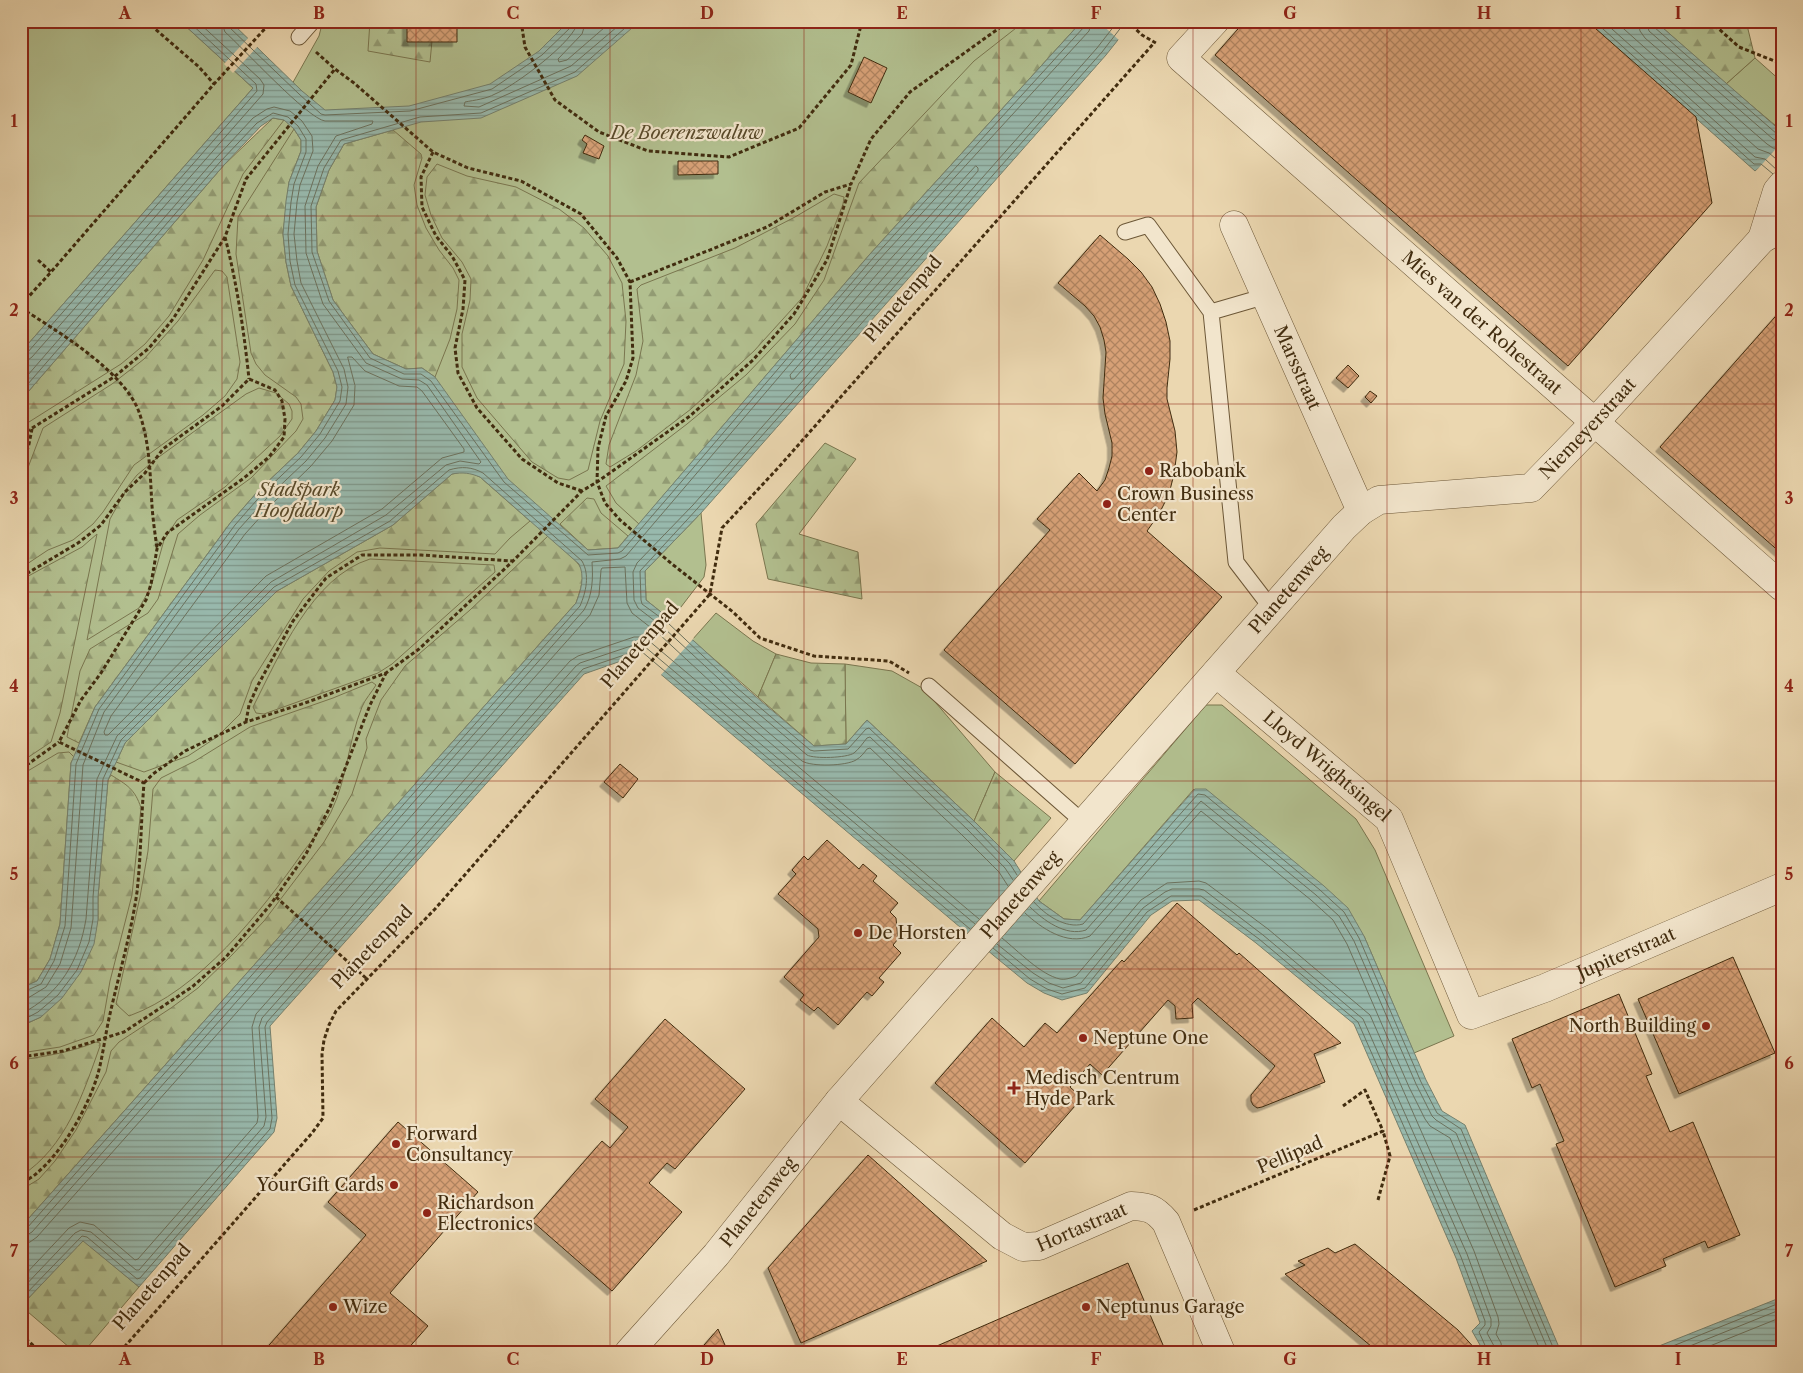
<svg xmlns="http://www.w3.org/2000/svg" width="1803" height="1373" viewBox="0 0 1803 1373" font-family="'Libre Caslon Text',serif">
	<style>
		.green { fill: #b2bf8f; stroke: #7a764f }
		.forest { fill: url(#forest-firs); stroke: #7a764f }
		.water { fill: url(#water-rules); stroke: #75816e }
		.pier { fill: #ebd7b0 }
		.lines { fill: none; stroke-linecap: round; stroke-linejoin: round }
		.shore { stroke: #6c725e; stroke-width: 1 }
		.building { fill: url(#building-cross-hatch); stroke: #412c0f; filter: url(#shadow) }
		.lane-casing { stroke: #6c5737; stroke-width: 17 }
		.street-casing { stroke: #6c5737; stroke-width: 29 }
		.path { stroke: #412c0f; stroke-width: 3; stroke-dasharray: 4 2.5; stroke-linecap: butt }
		.lane { stroke: #f2e5cc; stroke-width: 15 }
		.street { stroke: #f2e5cc; stroke-width: 28 }
		.grid { fill: none; stroke: #8f2418; stroke-width: 1; stroke-opacity: 0.55 }
		.poi-dot { fill: #8f2418; stroke: #f2e5cc; stroke-width: 2 }
		.labels { text-anchor: middle; dominant-baseline: central; stroke-width: 4.5; stroke-linejoin: round; paint-order: stroke }
		.park-label { font-size: 18px; font-style: italic; fill: #584929; stroke: #f2e5cc }
		.street-label { font-size: 18px; fill: #412c0f; stroke: #f2e5cc }
		.poi-label { font-size: 18px; fill: #412c0f; stroke: #f2e5cc; text-anchor: start }
		.neatline { fill: none; stroke: #8f2418; stroke-width: 2 }
		.grid-label { font-size: 16px; text-anchor: middle; font-weight: bold; fill: #8f2418 }
	</style>
	<defs>
		<pattern id="forest-firs" width="22" height="20" patternUnits="userSpaceOnUse" patternTransform="scale(1.25)"><rect width="22" height="20" fill="#b2bf8f"/><path d="M5 1l3.5 6h-7zM16 11l3.5 6h-7z" fill="#929b73"/></pattern>
		<pattern id="water-rules" width="6" height="5" patternUnits="userSpaceOnUse" patternTransform="scale(1.25)"><rect width="6" height="5" fill="#98b9ad"/><path d="M0 2.5h6" fill="none" stroke="#7e978b"/></pattern>
		<pattern id="building-cross-hatch" width="8" height="8" patternUnits="userSpaceOnUse" patternTransform="scale(1.25)"><rect width="8" height="8" fill="#d6a076"/><path d="M0 0l8 8M0 8l8-8" fill="none" stroke="#af835f"/></pattern>
		<filter id="shadow"><feDropShadow dx="-4.5" dy="4.5" stdDeviation="0" flood-color="#0004"/></filter>
	</defs>
	<rect width="100%" height="100%" fill="#ebd7b0"/>
	<filter id="stains"><feTurbulence type="fractalNoise" baseFrequency=".004" numOctaves="4"/><feColorMatrix values="0 0 0 0 .2 0 0 0 0 .09 0 0 0 0 .02 0 0 0 .5 -.17"/></filter>
	<radialGradient id="worn" r=".72"><stop offset=".6" stop-color="#630" stop-opacity="0"/><stop offset="1" stop-color="#630" stop-opacity=".3"/></radialGradient>
	<path class="green" d="M21 21H180L253 88 21 352Z
		M326 21H1083L21 1227V400L273 118 319 36 321 28Z
		M1755 58 1782 82V131L1726 84Z
		M701 513 706 565 704 577 671 620 646 600 645 571Z
		M716 613 753 641 776 654 758 697 692 640Z
		M845 664 892 671 924 689 995 772 974 821 867 720 846 744Z
		M1206 705H1222L1356 819 1375 850 1454 1036 1414 1053 1364 936 1194 789 1080 920 1064 919 1039 901Z"/>
	<path class="forest" d="M370 21H382L433 30 430 62 368 51Z
		M1025 21H1082L870 254 639 524 616 503 606 486 687 424 746 375 795 324 824 280 859 183 974 61Z
		M1655 21H1746L1755 58 1726 84Z
		M273 118 284 120 243 174 203 260 169 316 145 344 121 364 21 427V400L224 165Z
		M294 129 301 140V151L289 182 283 234 286 262 291 286 333 372 337 387 335 400 316 431 298 453 259 490 231 522 95 707 79 743 67 737 80 671 90 649 148 613 158 599 178 534 200 515 251 478 296 431 303 419 301 404 296 397 265 375 256 364 251 353 236 254 238 217Z
		M393 130 421 154 422 158 414 185 417 205 426 228 439 250 453 268 459 280 457 309 450 339 435 377 422 368 406 369 373 354 333 300 317 251 316 207 329 170 344 144Z
		M437 164 467 176 516 187 559 209 584 228 608 256 622 283 626 321 624 364 600 421 588 470 569 480 558 478 532 462 477 398 462 367V334L470 300 471 279 462 262 442 238 431 215 425 195 427 177Z
		M834 194 844 197 843 204 827 246 802 298 754 351 691 409 636 451 610 467 606 464 609 445 636 375 643 341 637 289 641 285 735 248 795 217Z
		M215 270 222 271 227 277 240 362 237 379 225 396 203 415 134 465 103 512 93 524 73 540 48 550 21 568V486L43 428 112 384 144 359 178 321Z
		M259 388 276 393 289 404 292 411V419L280 436 225 487 177 520 164 540 151 587 139 608 87 640 110 519 129 485 137 475 156 459 246 394Z
		M825 443 856 459 799 534 858 552 862 599 768 579 756 524Z
		M461 472 471 473 480 477 530 521 510 538 495 554 380 548 357 552 329 571 303 599 252 681 240 714 217 737 188 756 144 772 116 762 125 743 277 591 393 525 452 474Z
		M587 498 594 499 601 513 628 536 618 548 588 550 560 524Z
		M97 534 60 713 51 742 21 762V580L82 547Z
		M548 536C556 544 580 561 582 571 584 581 579 594 576 603L21 1227V1190L39 1179 55 1161 76 1130 106 1072 111 1051 119 1042 171 1008 198 988 232 955 264 921 324 842 352 794 367 748 366 739 381 700 405 666 470 610Z
		M370 559 494 565 495 572 392 664 378 673 264 714 256 713 253 707C279 656 312 577 370 559Z
		M776 654 811 663 845 664 846 744 814 746 758 697Z
		M372 682 376 685C372 692 365 699 362 707 348 741 348 777 331 812 324 826 312 840 303 852 261 912 199 991 129 1016L116 1004 140 897 148 851 153 789 161 778 195 761 250 727 333 698Z
		M69 752 74 757 71 763 60 924 50 959 37 981 21 988V775L58 753Z
		M995 772 1051 818 1014 861 974 821Z
		M111 775C127 785 135 789 141 808L132 895 110 981 103 1021 94 1035 60 1047 21 1053V1026L41 1017 98 920V897L108 780Z
		M96 1042 100 1043V1046C83 1094 66 1147 21 1176V1060C47 1056 72 1052 96 1042Z
		M83 1240 139 1287 87 1348H70L21 1306Z"/>
	<path class="water" d="M180 21H230L302 91 325 110 409 106 490 84 539 51 569 21H640L577 76 481 118 421 122 344 144 329 170 316 207 317 251 333 300 373 354 406 369 422 368 435 377 508 479 588 550 618 548 870 254 1082 21H1133L1106 55 701 513 645 571 646 600 671 620 741 684 814 746 846 744 867 720 974 821 1014 861 1039 901 1064 919 1080 920 1195 789H1206L1324 886 1348 908 1364 936 1426 1080 1442 1111 1465 1125 1561 1352H1484L1472 1331 1480 1323 1456 1258 1354 1024 1256 943 1199 900 1172 901 1151 915 1087 993 1062 1000 1044 993 1027 983 993 955 638 655 584 674 270 1026 277 1118 274 1132 139 1287 83 1241 21 1306V1227L576 603C581 590 585 577 579 564L480 477C470 473 463 472 452 474L393 525 277 591 125 743 108 780 98 897V920L94 944 81 972 62 998 41 1017 21 1026V988L37 981 50 959 60 924 71 763 95 707 231 522 259 490 298 453 316 431 335 400 337 387 333 372 291 286 286 262 283 234 286 201 289 182 301 151V140L294 129 284 120 273 118 261 126 224 165 21 400V352L253 88Z
		M1587 21H1655L1782 132V189L1759 168 1755 171Z
		M1782 1297V1352H1644Z"/>
	<path class="pier" d="M1098 21H1135L1120 41Z
		M250 36 259 45 233 73 224 64Z
		M1782 142V191L1759 172 1756 173 1755 172Z
		M673 618 694 638 660 676 636 658Z"/>
	<g class="lines">
		<path class="shore" d="M227 21 229 27 299 94 321 114 325 115 410 111 492 89 542 55 571 27 572 21
			M578 21C577 40 513 87 495 94 486 99 475 100 465 102L464 106 479 107 571 66 624 21
			M586 21 582 34 558 59 559 62 567 60 612 21
			M633 21 575 72 481 113 420 117 341 140 324 168 311 206 312 252 329 301 370 358 404 374H421L431 381 504 482 588 555 618 553 622 551 874 257 1084 27 1086 21
			M1594 21 1754 164H1761L1773 174
			M1603 21 1755 157 1765 159 1778 171
			M1615 21 1758 149 1769 153 1782 164
			M1638 21 1640 31 1645 38 1767 144 1773 148 1782 149
			M1646 21 1649 31 1773 139 1782 142
			M1652 21 1654 27 1777 134 1782 135
			M976 166 978 168V171L794 379H791L790 375 884 266Z
			M21 355 27 353 257 91 256 84 188 21
			M348 357H352L365 371 399 386 417 387 422 391 464 449V452L442 458 382 509 266 576 108 735H105L104 732 111 716 245 534 273 503 311 466 332 441 354 405 355 386Z
			M21 361 28 360 32 357 263 94 264 85 260 79 197 21
			M21 383 216 158 253 118 267 109 274 107 290 111 302 121 312 136 313 151 300 185 297 202 294 234 297 261 301 283 344 369 348 387 346 404 325 438 306 461 267 498 239 529 104 712 83 765 71 928 60 964 46 987 28 998 21 999
			M21 392 220 162 257 123 273 113 288 117 298 126 306 139V152L294 184 291 202 288 234 290 261 295 285 338 371 342 387 340 401 320 434 301 457 263 493 235 525 99 709 76 764 65 926 54 961 41 984 21 993
			M1017 875 1010 864 971 824 869 728 866 729 848 749 814 751 810 750 737 688 668 623 642 604 641 600 640 571 697 509 1102 52 1126 21
			M1013 880 1005 868 967 829 870 737 867 738C863 743 859 749 854 753 847 758 814 759 807 755L733 692 664 628 638 608 634 600 633 572 637 563 693 505 1097 48 1118 21
			M1034 902C1045 915 1066 929 1083 924L1198 794 1205 795 1320 890 1344 912 1359 938 1421 1082 1437 1113 1461 1129 1555 1352
			M1030 907C1043 920 1066 937 1086 930L1201 801 1316 895 1339 916 1354 941 1416 1084 1432 1116 1436 1120 1456 1133 1549 1352
			M1025 913C1041 928 1067 946 1090 936L1201 811 1311 900 1333 920 1347 944 1409 1087 1425 1119 1430 1126 1450 1138 1541 1352
			M1002 938C1018 951 1041 975 1060 979 1065 980 1071 978 1076 976L1141 900 1167 883 1199 881 1206 883 1268 929 1370 1015 1474 1251 1498 1317 1499 1324 1496 1334 1501 1343 1502 1352
			M997 944 1033 973 1049 983 1063 988 1081 983 1143 908 1165 892 1172 889H1199L1204 890 1263 935 1363 1019 1467 1254 1491 1319V1326L1487 1333 1494 1346 1495 1352
			M993 948 1030 979 1047 989 1062 994 1085 988 1147 912 1171 896H1201L1259 939 1358 1022 1461 1257 1485 1321V1325L1479 1332 1488 1352
			M21 1014C60 994 79 961 86 919L97 779 117 736 271 582 386 515 446 465 460 461 479 464 481 462 427 385 419 380 402 379 366 363 323 304 306 253 305 206 318 166 336 136 372 124 373 121H325C308 119 242 47 225 32L221 21
			M21 1021 38 1012 58 995 77 970 89 942 93 919V897L103 779 121 740 274 587 390 521 449 470C462 466 472 467 483 473L582 561C590 575 586 592 580 606L27 1228 21 1230
			M21 1236 27 1235 32 1232 584 610C593 594 593 578 592 562L620 559 626 556 878 261 1089 31 1092 21
			M21 1244 30 1242 37 1237 590 615 599 595 601 570 602 568 625 567 627 603 632 613 659 634 728 698 802 761C812 767 846 766 856 760 861 757 864 753 867 749L870 748 961 834 999 872 1008 886
			M21 1279 69 1228 80 1222 94 1225 135 1260 138 1259 257 1123 258 1117 252 1027 256 1014 570 661 578 656 634 637H641L648 640 979 919
			M21 1290 75 1233 81 1230 91 1232 136 1270H139L264 1126 266 1117 259 1027 262 1018 576 666 580 663 634 645 644 646 975 924
			M21 1299 82 1236 87 1237 137 1279 140 1278 270 1129 272 1118 265 1027 267 1022 583 669 636 651H641L970 929
			M1658 1352 1782 1302
			M1675 1352 1782 1309
			M1695 1352 1782 1317"/>
	</g>
	<path class="building" d="M1245 21H1587L1696 117 1712 203 1568 366 1215 55Z
		M407 23H457V42H407Z
		M864 57 887 68 871 103 848 92Z
		M585 135 604 146 599 159 583 153 587 144 582 140Z
		M678 161H718V174L678 175Z
		M1100 235 1128 259 1141 272 1152 287 1160 304 1166 322 1170 341V359L1167 388V399L1175 431 1177 452 1174 474 1169 494 1159 514 1147 531 1222 597 1075 764 944 650 1050 530 1037 519 1079 473 1097 491 1105 480 1109 468 1112 456V443L1105 414 1103 398 1106 352 1104 340 1100 327 1094 316 1085 306 1058 283Z
		M1782 309V554L1660 447Z
		M1348 365 1359 376 1348 388 1336 378Z
		M1370 391 1377 396 1371 403 1365 397Z
		M620 764 638 779 623 798 604 782Z
		M827 840 859 869 863 864 877 876 873 881 898 903 890 912 896 918 898 939 893 945 901 953 879 978 884 982 872 996 867 992 838 1025 818 1007 814 1011 800 1000 804 995 784 977 819 937 818 929 778 894 796 874 792 870 804 856 808 860Z
		M1177 903 1237 955 1239 953 1341 1043 1314 1054 1325 1082 1262 1107 1257 1108 1253 1105 1251 1101V1095L1275 1066 1198 998 1192 1004 1193 1018 1176 1019 1175 1006 1168 1000 1102 1075 1090 1064 1070 1087 1082 1098 1025 1163 935 1083 992 1018 1024 1047 1045 1023 1057 1033 1122 960 1124 962Z
		M1733 957 1775 1053 1679 1094 1638 999Z
		M1619 994 1652 1074 1646 1076 1670 1132 1693 1122 1740 1235 1708 1248 1705 1241 1663 1259 1666 1266 1615 1287 1556 1144 1564 1141 1540 1084 1532 1088 1512 1039Z
		M665 1019 745 1089 675 1169 667 1163 649 1183 682 1212 612 1291 532 1221 602 1141 610 1148 628 1127 595 1099Z
		M398 1122 478 1192 390 1293 428 1326 405 1352H263L366 1235 328 1202Z
		M868 1155 987 1261 801 1343 768 1268Z
		M1355 1244 1458 1330 1478 1352H1378L1285 1274 1305 1265 1298 1261 1328 1248 1335 1253Z
		M1128 1263 1166 1352H923Z
		M718 1329 728 1352H698Z"/>
	<g class="lines">
		<g class="lane-casing">
			<path id="lane" d="M299 37 313 21
				M1125 232 1148 225 1211 312 1236 562 1272 609
				M1211 312 1266 296
				M929 686 1083 822"/>
		</g>
		<g class="street-casing">
			<g id="street">
				<path id="s1" d="M1215 21 1181 58 1782 587"/>
				<path id="s2" d="M1234 225 1361 511"/>
				<path d="M1762 239 1777 191 1782 185"/>
				<path id="s3" d="M1216 673 1389 819 1471 1015 1545 988 1782 887"/>
				<path id="s4" d="M839 1101 1002 1236 1023 1247 1039 1246 1131 1206C1149 1207 1154 1208 1166 1222L1221 1352"/>
				<path id="s5" d="M629 1352 716 1255 839 1101 1344 527 1361 511 1379 500 1531 488 1595 422 1762 239 1782 228"/>
			</g>
		</g>
		<path class="path" d="M146 21 199 67 214 84
			M521 21 525 47 555 100 599 132 648 151 729 157 799 128 851 65 862 21
			M1127 21 1142 35 1156 43
			M1710 21 1739 47 1782 64
			M1775 21 1782 42
			M316 52 335 69 354 83 433 152 468 168 521 181 581 214 617 258 630 282 633 358 626 381 606 416 598 448 597 482 605 503 620 520 672 564 733 612 760 638 814 656 889 661 909 673
			M433 152 421 177 422 207 436 236 452 256 465 280 463 309 455 348 458 373 477 408 522 459 558 483 582 491
			M225 237C237 284 244 331 249 379
			M38 260 51 272
			M630 282 767 227 825 192 851 184 871 139 910 92 1009 21
			M21 305 51 272 214 84 272 21
			M21 308C57 331 124 371 139 412 150 443 150 474 152 506 153 520 155 534 157 548
			M21 435 114 377 149 348 173 319 225 237 246 179 335 69
			M21 470 29 444 32 429
			M21 577 78 543 101 525 125 492 145 473 163 449 222 406 249 379 275 390 282 401 285 419 284 437 269 457 244 478 167 533 157 549 151 584 146 600 101 673 81 700 59 742 144 783C141 820 141 856 137 892 131 934 119 974 110 1014 105 1035 103 1057 97 1077 87 1109 63 1151 37 1173 33 1177 27 1180 21 1183
			M246 722 249 705 258 685 293 621 326 578 362 555H421L513 561
			M21 769 59 742
			M144 783 153 774 185 751 246 722 305 703 386 673 419 649 513 561 582 491 597 482 690 416 753 360 794 314 827 260 851 184
			M276 897 367 979
			M21 1057 63 1051 124 1032 192 987 226 957 271 904 306 854 330 807 370 705 386 673
			M1378 1200 1390 1156 1383 1131
			M1194 1210 1383 1131 1365 1090 1343 1106
			M21 1334 40 1352
			M120 1352 312 1133 323 1118 322 1054 324 1040 329 1025 336 1011 435 909 710 594 722 528 777 469 1154 43"/>
		<use href="#lane" class="lane"/>
		<use href="#street" class="street"/>
	</g>
	<path class="grid" d="M222 21V1352M416 21V1352M610 21V1352M804 21V1352M999 21V1352M1193 21V1352M1387 21V1352M1581 21V1352M21 216H1782M21 404H1782M21 592H1782M21 781H1782M21 969H1782M21 1157H1782"/>
	<g class="poi-dot">
		<circle cx="1149" cy="471" r="5"/>
		<circle cx="1107" cy="504" r="5"/>
		<circle cx="858" cy="933" r="5"/>
		<circle cx="1706" cy="1026" r="5"/>
		<circle cx="1083" cy="1038" r="5"/>
		<path d="M1011.5 1080.5h5v5h5v5h-5v5h-5v-5h-5v-5h5z"/>
		<circle cx="396" cy="1144" r="5"/>
		<circle cx="394" cy="1185" r="5"/>
		<circle cx="427" cy="1213" r="5"/>
		<circle cx="333" cy="1307" r="5"/>
		<circle cx="1086" cy="1307" r="5"/>
	</g>
	<g class="labels">
		<g class="park-label">
			<text x="687" y="133">De Boerenzwaluw</text>
			<text x="299" y="490">Stadspark<tspan x="299" dy="21">Hoofddorp</tspan></text>
		</g>
		<g class="street-label">
			<text transform="translate(903 299) rotate(-49)">Planetenpad</text>
			<text stroke="none"><textPath href="#s1" startOffset="451">Mies van der Rohestraat</textPath></text>
			<text stroke="none"><textPath href="#s2" startOffset="156">Marsstraat</textPath></text>
			<text stroke="none"><textPath href="#s5" startOffset="1371">Niemeyerstraat</textPath></text>
			<text stroke="none"><textPath href="#s5" startOffset="1008">Planetenweg</textPath></text>
			<text transform="translate(640 645) rotate(-49)">Planetenpad</text>
			<text stroke="none"><textPath href="#s3" startOffset="145">Lloyd Wrightsingel</textPath></text>
			<text stroke="none"><textPath href="#s5" startOffset="602">Planetenweg</textPath></text>
			<text transform="translate(372 947) rotate(-46)">Planetenpad</text>
			<text stroke="none"><textPath href="#s3" startOffset="606">Jupiterstraat</textPath></text>
			<text transform="translate(1290 1155) rotate(-23)">Pellipad</text>
			<text stroke="none"><textPath href="#s5" startOffset="198">Planetenweg</textPath></text>
			<text stroke="none"><textPath href="#s4" startOffset="298">Hortastraat</textPath></text>
			<text transform="translate(152 1287) rotate(-49)">Planetenpad</text>
		</g>
		<g class="poi-label">
			<text x="1159" y="471">Rabobank</text>
			<text x="1117" y="494">Crown Business<tspan x="1117" dy="21">Center</tspan></text>
			<text x="868" y="933">De Horsten</text>
			<text x="1696" y="1026" text-anchor="end">North Building</text>
			<text x="1093" y="1038">Neptune One</text>
			<text x="1025" y="1078">Medisch Centrum<tspan x="1025" dy="21">Hyde Park</tspan></text>
			<text x="406" y="1134">Forward<tspan x="406" dy="21">Consultancy</tspan></text>
			<text x="384" y="1185" text-anchor="end">YourGift Cards</text>
			<text x="437" y="1203">Richardson<tspan x="437" dy="21">Electronics</tspan></text>
			<text x="343" y="1307">Wize</text>
			<text x="1096" y="1307">Neptunus Garage</text>
		</g>
	</g>
	<rect width="1803" height="1373" fill="none" stroke="#ebd7b0" stroke-width="55"/>
	<rect x="28" y="28" width="1748" height="1318" class="neatline"/>
	<g class="grid-label">
		<text x="125" y="19">A</text>
		<text x="319" y="19">B</text>
		<text x="513" y="19">C</text>
		<text x="707" y="19">D</text>
		<text x="902" y="19">E</text>
		<text x="1096" y="19">F</text>
		<text x="1290" y="19">G</text>
		<text x="1484" y="19">H</text>
		<text x="1678" y="19">I</text>
		<text x="14" y="127">1</text>
		<text x="1789" y="127">1</text>
		<text x="14" y="316">2</text>
		<text x="1789" y="316">2</text>
		<text x="14" y="504">3</text>
		<text x="1789" y="504">3</text>
		<text x="14" y="692">4</text>
		<text x="1789" y="692">4</text>
		<text x="14" y="880">5</text>
		<text x="1789" y="880">5</text>
		<text x="14" y="1069">6</text>
		<text x="1789" y="1069">6</text>
		<text x="14" y="1257">7</text>
		<text x="1789" y="1257">7</text>
		<text x="125" y="1365">A</text>
		<text x="319" y="1365">B</text>
		<text x="513" y="1365">C</text>
		<text x="707" y="1365">D</text>
		<text x="902" y="1365">E</text>
		<text x="1096" y="1365">F</text>
		<text x="1290" y="1365">G</text>
		<text x="1484" y="1365">H</text>
		<text x="1678" y="1365">I</text>
	</g>
	<rect width="100%" height="100%" filter="url(#stains)"/>
	<rect width="100%" height="100%" fill="url(#worn)"/>
</svg>
